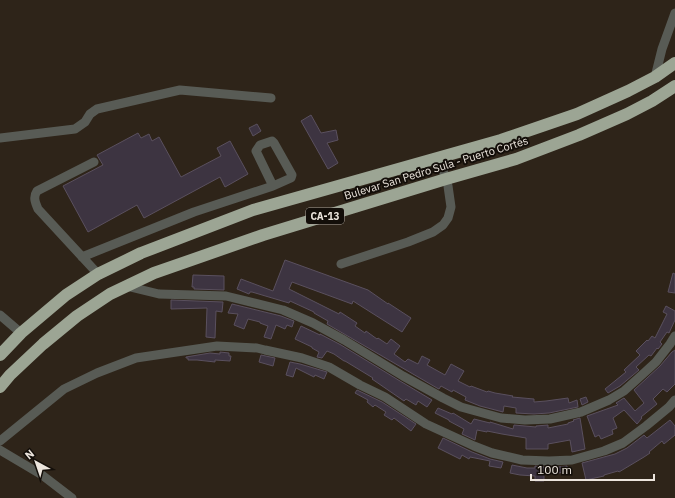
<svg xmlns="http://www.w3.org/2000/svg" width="675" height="498" viewBox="0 0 675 498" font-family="'IBM Plex Sans',sans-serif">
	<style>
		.building { fill: #3d3441; stroke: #5a505e }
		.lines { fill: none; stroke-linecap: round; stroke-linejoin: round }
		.minor { stroke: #585b55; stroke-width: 9 }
		.highway { stroke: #9ca594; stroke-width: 12 }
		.labels { text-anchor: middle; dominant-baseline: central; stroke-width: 4; stroke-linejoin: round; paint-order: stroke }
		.shield { fill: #130e09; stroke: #aba49d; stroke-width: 1 }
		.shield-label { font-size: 10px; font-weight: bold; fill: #ece5dd }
		.street-label { font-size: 11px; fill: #ece5dd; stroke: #130e09 }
	</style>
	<rect width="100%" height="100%" fill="#2e2419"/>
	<path class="building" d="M311 115 321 133 336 130 338 140 327 143 338 163 328 169 301 121Z
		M257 124 261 131 253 136 249 128Z
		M138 133 141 138 149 134 152 141 159 137 181 177 221 156 217 148 230 141 248 174 225 187 220 177 144 218 137 205 88 232 63 186 103 165 97 155Z
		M285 260 368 290 388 304V303L411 318 402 332 353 301 352 304 292 282 289 289 339 314 340 312 357 323 355 326 365 333 366 331 377 339 378 338 387 344 391 339 400 346 394 354 405 362 408 359 418 364 422 356 430 360 427 365 445 375 451 364 464 371 458 381 470 387 471 386 487 392 488 391 495 393 513 396 512 397 534 399V402L546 401 568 398 569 403 577 400 578 407 549 413 534 414 516 413V408L504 406 503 412 480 406 465 400 466 397 453 390 452 392 441 386 439 389 437 388 327 324 328 321 314 313V312L290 301 289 303 252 292H250L249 294 237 289 241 279 273 291Z
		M673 273 675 274V293L668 292Z
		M193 275 224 276V290L194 289V287H192Z
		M171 300 223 302 222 312 216 311 215 338 206 337 207 308 171 309Z
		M232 304 281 316 294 321 292 327 287 325 285 329 276 325 271 339 264 337 268 326 260 323V322L248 319 244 329 234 325 238 314 228 313Z
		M666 306 675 311V320L669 333 667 332 660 342 662 344 658 349 657 348 651 356 649 355 636 367 639 370 620 386 608 393 605 389 626 372 624 370 640 355 636 351 647 340 648 341 652 336 655 338 667 314 663 312Z
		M301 326 320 335V334L341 345 400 381 432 400 427 407 418 401 416 405 406 399 404 401 372 379 373 378 345 361H344L334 354 327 351 322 358 317 357 319 352 312 348V347L295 339Z
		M675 350V384L667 392 663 389 653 399 657 404 641 417 642 418 637 424 624 410 613 418 617 428 612 430 613 434 601 439 599 435 595 437 587 416 618 405 616 403 624 398 635 411 644 403 634 390 660 366 672 352Z
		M220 352 229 353V356H231L230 361 215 360V362L197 360H188V358H186V357L210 353 220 354Z
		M261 355 275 358 273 366 259 362Z
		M290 362 300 364 327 372 324 379 315 375 314 377 296 368 293 377 286 375Z
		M357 390 382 402 416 424 411 431 394 418 392 420 384 415 386 412 375 405 373 407 367 402 368 400 355 393Z
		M586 397 588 402 582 405 580 399Z
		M438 408 452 414 453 413 471 424 474 419 490 423V422L513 429 514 425 536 427V426L548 425V428L568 424V423L574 421 573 420 580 418 585 449 572 452 570 440 548 444V449H526V438L502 434 487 431V432L477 430 475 440 462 434 464 429 449 421V420L435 413Z
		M670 420 675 426V435L664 444 662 441 649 452 650 453 644 457 619 472 618 471 604 475V476L586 480 582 463 615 454 627 448 644 435 647 438Z
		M443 438 472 452 490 459 503 462 501 468 489 466 490 461 470 457 469 459 462 455 460 459 438 448Z
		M512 465 527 468H535V466L544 467V481H535V476L520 475 510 473Z
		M567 466 568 472 558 473V467Z"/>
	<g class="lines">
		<path class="minor" d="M655 77 662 49 675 13
			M0 138 75 129 85 122 90 114 97 109 180 90 271 98
			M94 162 37 191C33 197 35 202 38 209L98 274
			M82 257 194 212 273 186 291 178 292 175 274 143 272 141 260 145 256 151 273 186
			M341 264 408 242 433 232 443 225 448 218 451 207 448 186 439 157
			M126 286 159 294 226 296 283 310 313 323 344 340 403 376 443 398 461 407 501 418 525 420 550 419 581 412 609 400 624 391 644 373 656 362 670 344 675 336
			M0 315 21 333
			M0 441 64 389 97 373 136 358 217 346 257 348 265 350 302 358 329 367 360 385 385 397 426 424 474 446 492 453 522 460 549 461 572 460 604 451 623 443 646 426 669 407 675 400
			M0 450 42 475 72 498"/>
		<path class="highway" d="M0 355 21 333 66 295 98 274 141 253 253 210 501 140 577 114 628 91 655 77 675 63
			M0 387 10 375 43 344 77 316 110 294 154 273 263 235 446 179 516 159 579 135 627 114 652 101 675 86"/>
	</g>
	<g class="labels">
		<rect class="shield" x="306" y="208" width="38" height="16" rx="3"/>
		<g class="shield-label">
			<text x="325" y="216">CA-13</text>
		</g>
		<g class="street-label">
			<text transform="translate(436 168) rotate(-17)">Bulevar San Pedro Sula - Puerto Cortés</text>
		</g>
	</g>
	<g transform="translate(36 462) rotate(320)" stroke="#130e09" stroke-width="3" paint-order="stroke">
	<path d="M0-3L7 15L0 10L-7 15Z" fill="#ece5dd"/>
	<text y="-6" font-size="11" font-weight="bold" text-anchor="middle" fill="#ece5dd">N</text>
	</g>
	<path d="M531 474v6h123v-6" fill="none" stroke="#ece5dd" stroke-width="2"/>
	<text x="537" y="474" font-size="12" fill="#ece5dd" stroke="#130e09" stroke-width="3" paint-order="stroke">100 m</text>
</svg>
